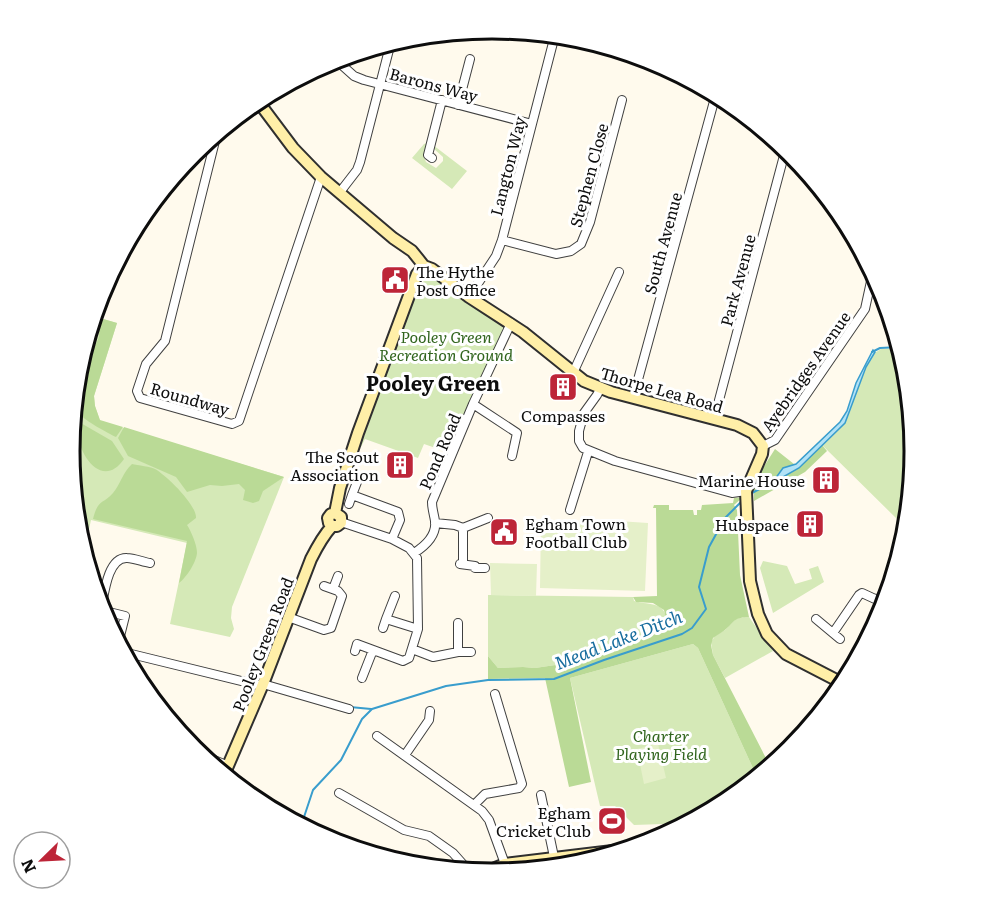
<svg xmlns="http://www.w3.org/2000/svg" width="984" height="902" viewBox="0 0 984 902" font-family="Literata,serif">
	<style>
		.green { fill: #d5e9b7 }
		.forest { fill: #bada96 }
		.pitch { fill: #e5f0c9 }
		.water { fill: #b2e2f6; stroke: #399dcd; stroke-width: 1.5 }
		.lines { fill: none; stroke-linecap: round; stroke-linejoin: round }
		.stream { stroke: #399dcd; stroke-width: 2 }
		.street-casing { stroke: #404040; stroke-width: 10 }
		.secondary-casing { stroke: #2f2f2f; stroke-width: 14 }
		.street { stroke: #fff; stroke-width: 8 }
		.secondary { stroke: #ffefa8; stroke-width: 10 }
		.labels { text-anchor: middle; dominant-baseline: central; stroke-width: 6; stroke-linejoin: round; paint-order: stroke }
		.street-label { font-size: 16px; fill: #0d0d0d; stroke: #fff }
		.poi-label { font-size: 16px; fill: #0d0d0d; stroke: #fff; text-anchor: end }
		.park-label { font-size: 16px; font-style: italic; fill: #31651e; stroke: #fff }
		.water-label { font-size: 18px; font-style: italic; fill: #176d9e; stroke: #fff }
		.quarter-label { font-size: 20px; font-weight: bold; fill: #0d0d0d; stroke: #fff }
		.rim { fill: none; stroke: #0d0d0d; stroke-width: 3 }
	</style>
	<rect width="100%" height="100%" fill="#fffaed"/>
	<path class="green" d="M427 143 424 157 426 162 436 168 443 161V157L433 148V145L467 171 452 189 412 158 424 144Z
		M430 278 436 279 502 325 503 329 450 453 424 444 418 458 365 439 361 447H360L419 284Z
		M93 316 117 323 94 396 95 406 100 421 284 477 232 607 231 618 234 629 230 637 170 624 187 543 91 520 84 553C66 496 68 427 78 370 81 352 88 334 93 316Z
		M900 348 906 369 914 451 909 508 898 520 822 445 845 423 866 367 873 354 881 349Z
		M763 561 787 566 795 584 812 579 809 569 818 566 824 582 773 613 760 568Z
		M488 595 633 597 634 601C651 606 666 600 667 624L660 633 609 646 562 664 535 668 523 667 498 668 488 656Z
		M749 617 773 651 725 678 713 655 711 642 715 636 725 630 737 618Z
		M693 644 698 648 757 777 733 797 707 803 686 818 663 824 634 825 615 806H600L570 678Z"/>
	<path class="forest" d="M93 316 117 323 94 396 95 406 100 420 123 427 116 437C108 433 85 421 80 414 69 401 85 369 90 355 95 343 107 333 92 323Z
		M79 422 112 441 124 459C101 493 72 448 79 422Z
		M124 427 284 477 263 491 259 501 253 503 243 500 245 490 239 484 222 486 210 485 187 492 176 477 128 456 118 438Z
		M822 445 827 451 805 472 754 501V482L775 449 799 468Z
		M132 464C137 465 152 467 155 469 166 475 197 505 196 518L187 525C191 531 197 545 197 553 196 563 186 578 179 583L187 541 93 519C98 499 102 505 113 493 120 485 123 472 132 464Z
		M743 497 734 505 737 510 740 575 749 617C734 618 737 619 726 629 723 632 717 635 713 638L711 645 713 655 770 766 757 777 698 648 693 644 570 678 591 782 569 787 545 678 488 679V656L498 668 523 667 535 668 562 664 609 646 660 633 667 624 664 610 653 603 636 602 633 597 657 596 656 508H653L654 505H669V510H693L694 515H697V510H701L702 505 733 503 734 498Z"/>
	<path class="pitch" d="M603 520 648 523 645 591 540 588 541 521 603 522Z
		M490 563 537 564 536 596 491 595Z
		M658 744 666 778 644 784 637 749Z"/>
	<path class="water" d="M873 350 875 352 866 367 845 423 799 468 776 481 775 479 783 468 796 464 840 422 847 411 856 383Z"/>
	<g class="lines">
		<path class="stream" d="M872 352 880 348 900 347
			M752 493 776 480
			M350 707 371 709
			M301 826 313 790 341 760 362 719 372 709 446 686 488 680 554 679 604 660 682 634 692 628 706 609 699 587 709 547 725 518 743 500"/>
		<g class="street-casing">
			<path id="street" d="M335 59 354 76 364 80 532 124
				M458 105 470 59
				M217 133 165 341 146 364 137 391 140 398 232 424 239 421 321 177
				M432 158 428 155 442 100
				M340 192 357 170 360 162 391 42
				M502 240 556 254 571 251 581 244 590 222 622 100
				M469 297 496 256 502 240 555 35
				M573 373 619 272
				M600 389 597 395 584 413 579 431V441L583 448 615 461 732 493 746 491
				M633 398 716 94
				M473 404 517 433 512 456
				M714 419 786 148
				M763 446 775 440 865 309 873 272
				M359 477 352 495 398 512 400 520 392 539
				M349 504 352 495
				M570 510 588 452
				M341 522 392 539 409 548 417 558 418 629 409 658 403 661 357 644 355 651
				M435 523 455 525 463 528
				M414 553C425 546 437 536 435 521 434 514 432 509 432 502L473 404 511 323
				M460 564 475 566V568H485
				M463 564V528L488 518
				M333 589 338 576
				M395 596 386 619 418 629
				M101 610C104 596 107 557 127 558 134 558 143 562 150 563
				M101 610 125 616 118 644
				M288 617 324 630 331 628 342 596 338 591 324 586
				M816 619 840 639
				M383 628 386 619
				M833 633 859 595 862 593 875 599 887 598
				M412 649 433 657 458 652V623
				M123 652 262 686
				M458 652H471
				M362 678 373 650
				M263 684 349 709
				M377 736 482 811 489 820 505 864
				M198 753 226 765
				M405 755 429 720 430 711
				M339 793 404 830 429 836 453 853 469 871
				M541 795 554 857
				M475 804 485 794 519 788 522 784 495 694"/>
		</g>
		<g class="secondary-casing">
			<path id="secondary" d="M257 100 293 148 321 177 393 238 412 251 424 266 432 269 469 297 523 332 584 381 611 392 737 425 753 433 763 446 762 454 746 491 750 581 758 614 767 634 786 654 844 684
				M332 526 329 523 328 518 331 514 335 513 340 488 358 433 417 274 424 266
				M224 775 263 684 311 559C317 547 323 536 332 526H337L341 523V517L335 513
				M483 873 505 864 629 849"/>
		</g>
		<use href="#street" class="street"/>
		<use href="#secondary" class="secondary"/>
	</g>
	<defs>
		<g id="civic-square" transform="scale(1.5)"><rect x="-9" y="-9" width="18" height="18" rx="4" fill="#bd2538" stroke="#fff"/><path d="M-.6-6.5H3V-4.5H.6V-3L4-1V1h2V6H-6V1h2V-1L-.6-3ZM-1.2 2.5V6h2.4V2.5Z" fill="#fff"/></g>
		<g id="building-square" transform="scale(1.5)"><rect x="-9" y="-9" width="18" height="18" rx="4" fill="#bd2538" stroke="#fff"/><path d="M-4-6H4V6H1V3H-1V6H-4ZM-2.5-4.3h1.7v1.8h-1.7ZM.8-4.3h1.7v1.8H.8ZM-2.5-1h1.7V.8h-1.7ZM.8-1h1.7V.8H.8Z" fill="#fff"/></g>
		<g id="stadium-square" transform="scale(1.5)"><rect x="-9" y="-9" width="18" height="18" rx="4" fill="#bd2538" stroke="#fff"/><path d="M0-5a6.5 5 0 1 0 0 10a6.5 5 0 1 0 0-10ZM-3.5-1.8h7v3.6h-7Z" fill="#fff"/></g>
	</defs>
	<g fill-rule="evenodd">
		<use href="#civic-square" x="395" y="280"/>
		<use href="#building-square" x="563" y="387"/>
		<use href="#building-square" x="400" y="465"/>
		<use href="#building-square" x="826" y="480"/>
		<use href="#building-square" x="810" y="524"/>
		<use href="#civic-square" x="504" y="532"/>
		<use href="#stadium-square" x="612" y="821"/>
	</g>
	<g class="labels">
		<g class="street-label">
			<text transform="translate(434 84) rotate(15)">Barons Way</text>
			<text transform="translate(507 166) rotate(-76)">Langton Way</text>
			<text transform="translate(588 175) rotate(-75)">Stephen Close</text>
			<text transform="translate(662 243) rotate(-75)">South Avenue</text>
			<text transform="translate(737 280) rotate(-75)">Park Avenue</text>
			<text transform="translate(805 371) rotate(-55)">Ayebridges Avenue</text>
			<text transform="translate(662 389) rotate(16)">Thorpe Lea Road</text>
			<text transform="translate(190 398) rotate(16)">Roundway</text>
			<text transform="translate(439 451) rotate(-67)">Pond Road</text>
			<text transform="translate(262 644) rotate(-69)">Pooley Green Road</text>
		</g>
		<g class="poi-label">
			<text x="416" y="271" text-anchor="start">The Hythe<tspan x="416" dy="18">Post Office</tspan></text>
			<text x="563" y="415" text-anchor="middle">Compasses</text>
			<text x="379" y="456">The Scout<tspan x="379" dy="18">Association</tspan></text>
			<text x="805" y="480">Marine House</text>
			<text x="525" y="523" text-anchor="start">Egham Town<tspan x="525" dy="18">Football Club</tspan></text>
			<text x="789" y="524">Hubspace</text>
			<text x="591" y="812">Egham<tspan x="591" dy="18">Cricket Club</tspan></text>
		</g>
		<g class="park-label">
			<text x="446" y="336">Pooley Green<tspan x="446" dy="18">Recreation Ground</tspan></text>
			<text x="661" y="735">Charter<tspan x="661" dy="18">Playing Field</tspan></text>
		</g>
		<g class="water-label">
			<text transform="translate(618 639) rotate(-21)">Mead Lake Ditch</text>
		</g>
		<g class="quarter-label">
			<text x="433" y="382">Pooley Green</text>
		</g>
	</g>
	<path d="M0 0H984V902H0ZM80 451a412 412 0 1 1 824 0a412 412 0 1 1-824 0Z" fill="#fff" fill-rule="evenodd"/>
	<path class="rim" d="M80 451a412 412 0 1 1 824 0a412 412 0 1 1-824 0Z"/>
	<g transform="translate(42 860) rotate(246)"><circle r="28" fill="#ffffff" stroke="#9e9e9e" stroke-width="1.5"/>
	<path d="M0-4.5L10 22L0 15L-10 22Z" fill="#bd2538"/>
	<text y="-9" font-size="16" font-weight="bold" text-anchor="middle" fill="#0d0d0d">N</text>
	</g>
</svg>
